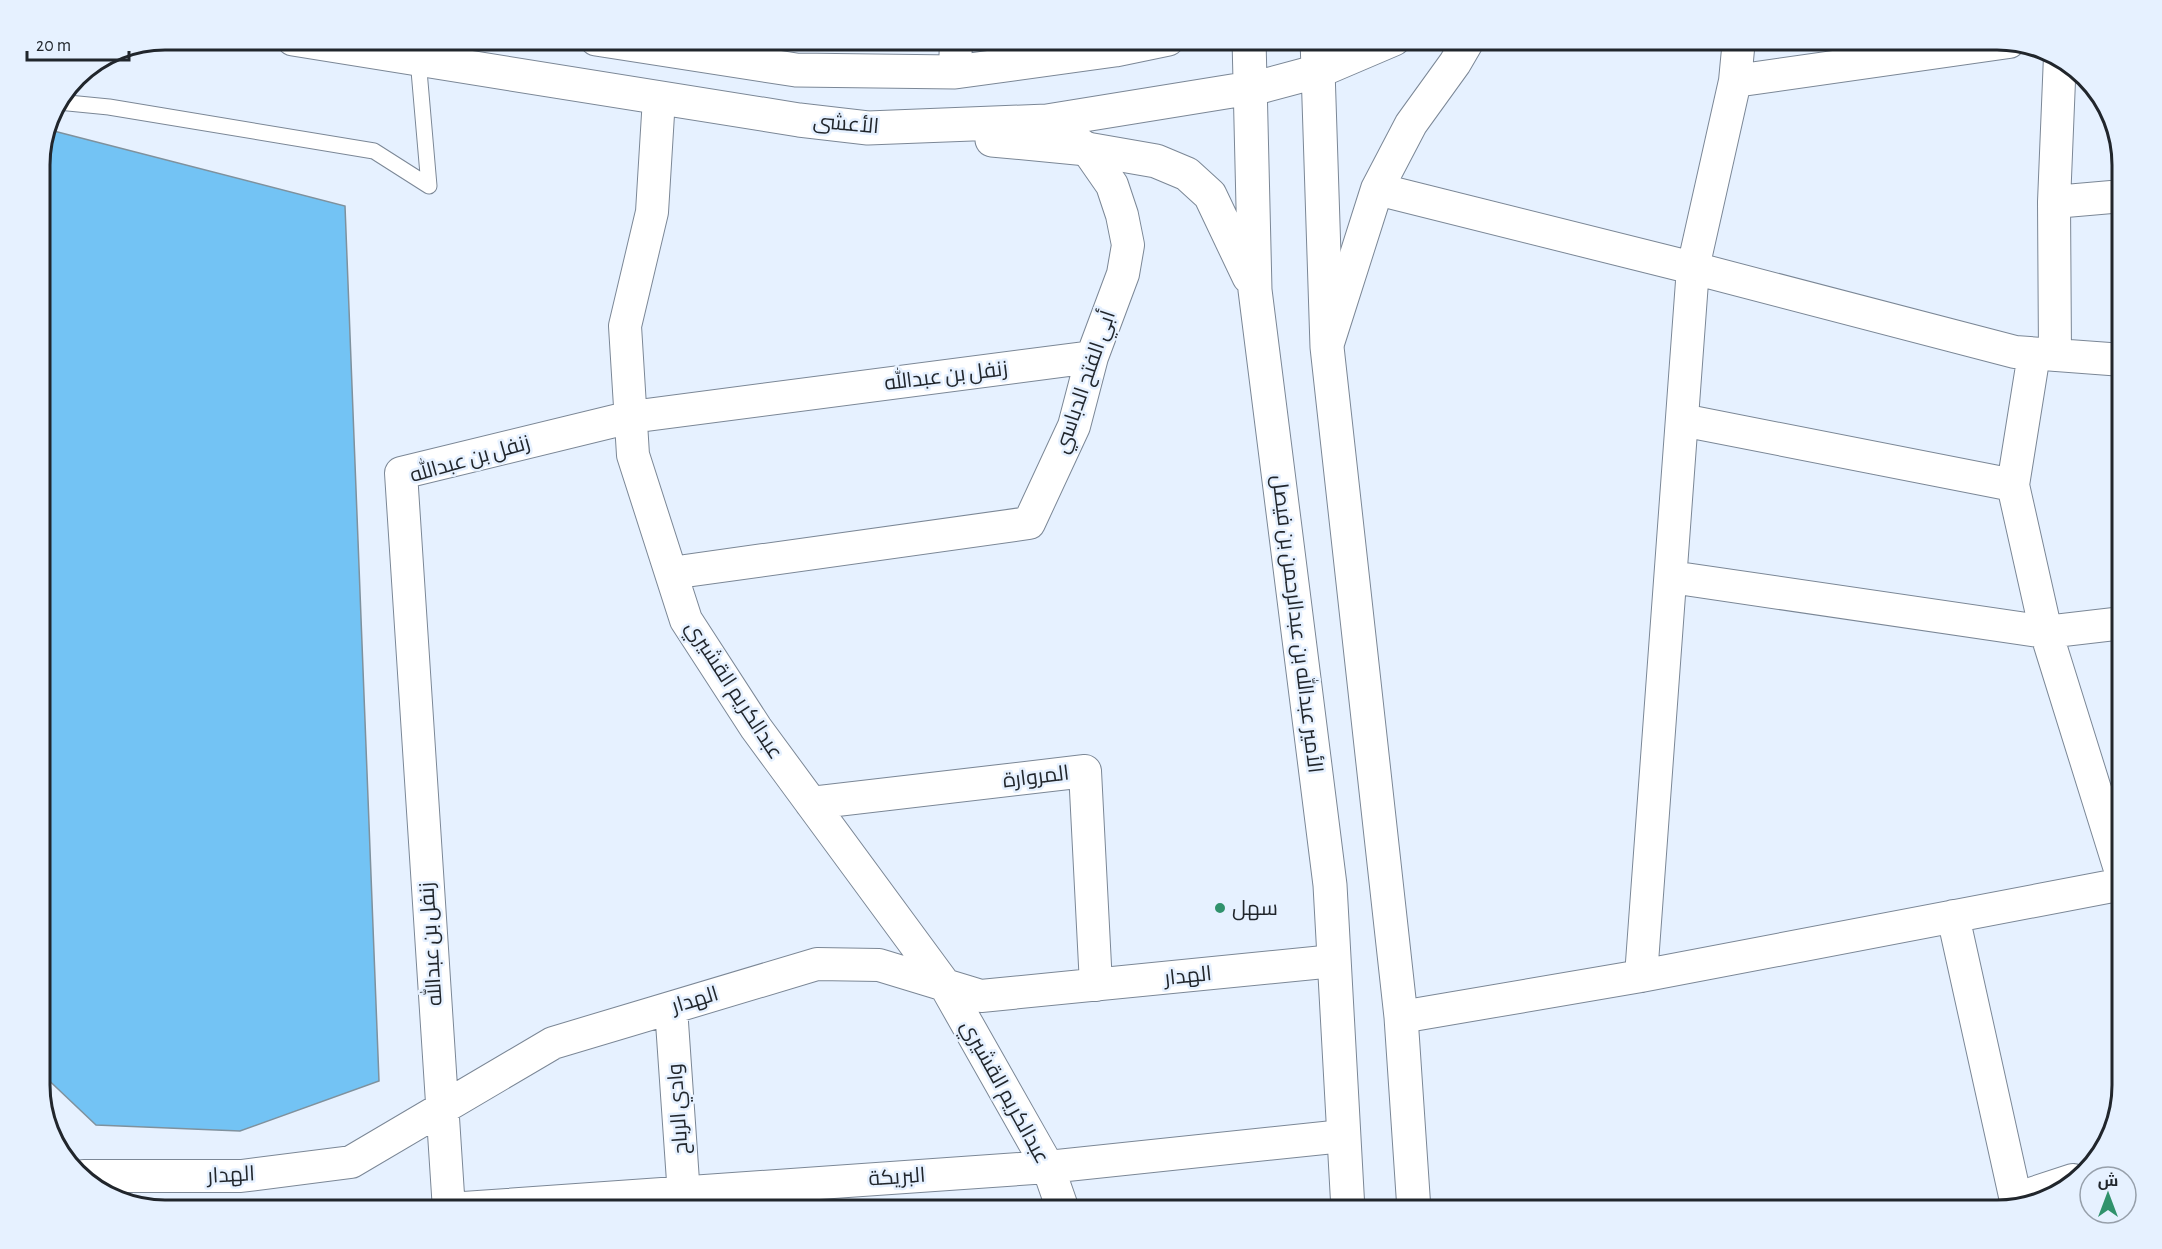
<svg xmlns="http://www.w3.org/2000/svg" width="2162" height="1249" viewBox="0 0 2162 1249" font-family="'Alegreya Sans',Cairo,sans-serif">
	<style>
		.building { fill: #73c3f4; stroke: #7f919d; stroke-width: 1.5 }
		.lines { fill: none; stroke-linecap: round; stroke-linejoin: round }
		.lane-casing { stroke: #7b8796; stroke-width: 17 }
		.street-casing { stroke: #7b8796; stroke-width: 34 }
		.secondary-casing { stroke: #7b8796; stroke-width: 35 }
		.lane { stroke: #fff; stroke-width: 15 }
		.street { stroke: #fff; stroke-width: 32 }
		.secondary { stroke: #fff; stroke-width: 33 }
		.poi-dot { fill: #30926c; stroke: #e6f1ff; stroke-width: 2 }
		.labels { text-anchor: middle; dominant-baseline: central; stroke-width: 5; stroke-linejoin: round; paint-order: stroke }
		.street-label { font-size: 21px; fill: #21262c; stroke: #e6f1ff }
		.poi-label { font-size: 21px; fill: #21262c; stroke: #e6f1ff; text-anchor: start }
		.rim { fill: none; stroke: #21262c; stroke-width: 3 }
	</style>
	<rect width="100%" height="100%" fill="#e6f1ff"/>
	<path class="building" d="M46 129 345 206 379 1081 240 1131 96 1125 39 1071V157Z"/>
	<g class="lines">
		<g class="lane-casing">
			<path id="lane" d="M418 59 429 186
				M58 102 109 107 374 151 429 186"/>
		</g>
		<g class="street-casing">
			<path id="street" d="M955 72 956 39
				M1735 81 2009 42
				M659 98 652 212 625 326 633 455 686 620 756 728 945 985 1048 1167 1063 1210
				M1377 189 1693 268 2015 352 2123 360
				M2054 202 2123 196
				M1329 340 1377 189 1411 124 1455 63 1469 39
				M2034 354 2013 485 2046 632 2123 879
				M2055 355 2054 202 2060 56
				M1682 420 2013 485
				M671 573 1029 523 1074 426 1092 357 1123 274 1128 245 1122 215 1112 185 1087 149 1070 137
				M1671 577 2046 632 2123 623
				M811 803 1085 771 1096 985
				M1953 916 2017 1205
				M1641 976 1693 268 1735 81 1739 39
				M671 1008 685 1210
				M1401 1017 1641 976 2123 884
				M84 1176H241L351 1162 553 1043 817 964 879 965 981 996 1334 961
				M2015 1199 2073 1180
				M449 1209 1048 1167 1343 1136
				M449 1210 401 473 631 417 1092 357"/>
		</g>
		<g class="secondary-casing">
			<path id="secondary" d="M293 39 799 120 868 128 1047 121 1263 86 1319 71 1394 39
				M596 39 796 70 955 72 1115 50 1168 39
				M1249 39 1255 290 1330 885 1348 1210
				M1317 39 1327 347 1401 1017 1414 1210
				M992 140 1087 149 1156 161 1187 174 1210 195 1249 277"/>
		</g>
		<use href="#lane" class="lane"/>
		<use href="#street" class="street"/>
		<use href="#secondary" class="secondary"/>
	</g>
	<circle class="poi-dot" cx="1220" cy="908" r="6"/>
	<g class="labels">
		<g class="street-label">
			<text transform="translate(846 124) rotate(5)">الأعشى</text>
			<text transform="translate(946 376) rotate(-7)">زنفل بن عبدالله</text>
			<text transform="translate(1085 382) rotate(-71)">أبي الفتح الدباسي</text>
			<text transform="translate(470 459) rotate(-16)">زنفل بن عبدالله</text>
			<text transform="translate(1297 624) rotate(83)">الأمير عبدالله بن عبدالرحمن بن فيصل</text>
			<text transform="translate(734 690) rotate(57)">عبدالكريم القشيري</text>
			<text transform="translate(1036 777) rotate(-7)">المروارة</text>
			<text transform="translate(431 944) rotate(-94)">زنفل بن عبدالله</text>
			<text transform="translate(1188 976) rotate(-6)">الهدار</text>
			<text transform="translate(695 1000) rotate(-17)">الهدار</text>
			<text transform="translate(1005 1092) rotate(61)">عبدالكريم القشيري</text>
			<text transform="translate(678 1109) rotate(-94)">وادي الرباح</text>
			<text transform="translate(231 1175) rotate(-3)">الهدار</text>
			<text transform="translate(897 1177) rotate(-4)">البريكة</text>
		</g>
		<g class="poi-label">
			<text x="1232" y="908">سهل</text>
		</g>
	</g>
	<path d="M0 0H2162V1249H0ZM165 50H1997A115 115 0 0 1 2112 165V1085A115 115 0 0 1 1997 1200H165A115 115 0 0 1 50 1085V165A115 115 0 0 1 165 50Z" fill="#e6f1ff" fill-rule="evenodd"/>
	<path class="rim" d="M165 50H1997A115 115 0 0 1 2112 165V1085A115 115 0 0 1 1997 1200H165A115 115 0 0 1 50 1085V165A115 115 0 0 1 165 50Z"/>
	<g transform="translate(2108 1195)"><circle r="28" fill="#e6f1ff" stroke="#97a0ab" stroke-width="1.5"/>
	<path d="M0-4.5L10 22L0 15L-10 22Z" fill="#30926c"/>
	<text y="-9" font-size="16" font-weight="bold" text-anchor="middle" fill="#21262c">ش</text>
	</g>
	<path d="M27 51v9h102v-9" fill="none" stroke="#21262c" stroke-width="3"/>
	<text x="36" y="51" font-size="18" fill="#21262c" stroke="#e6f1ff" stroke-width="4.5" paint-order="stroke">20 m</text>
</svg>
